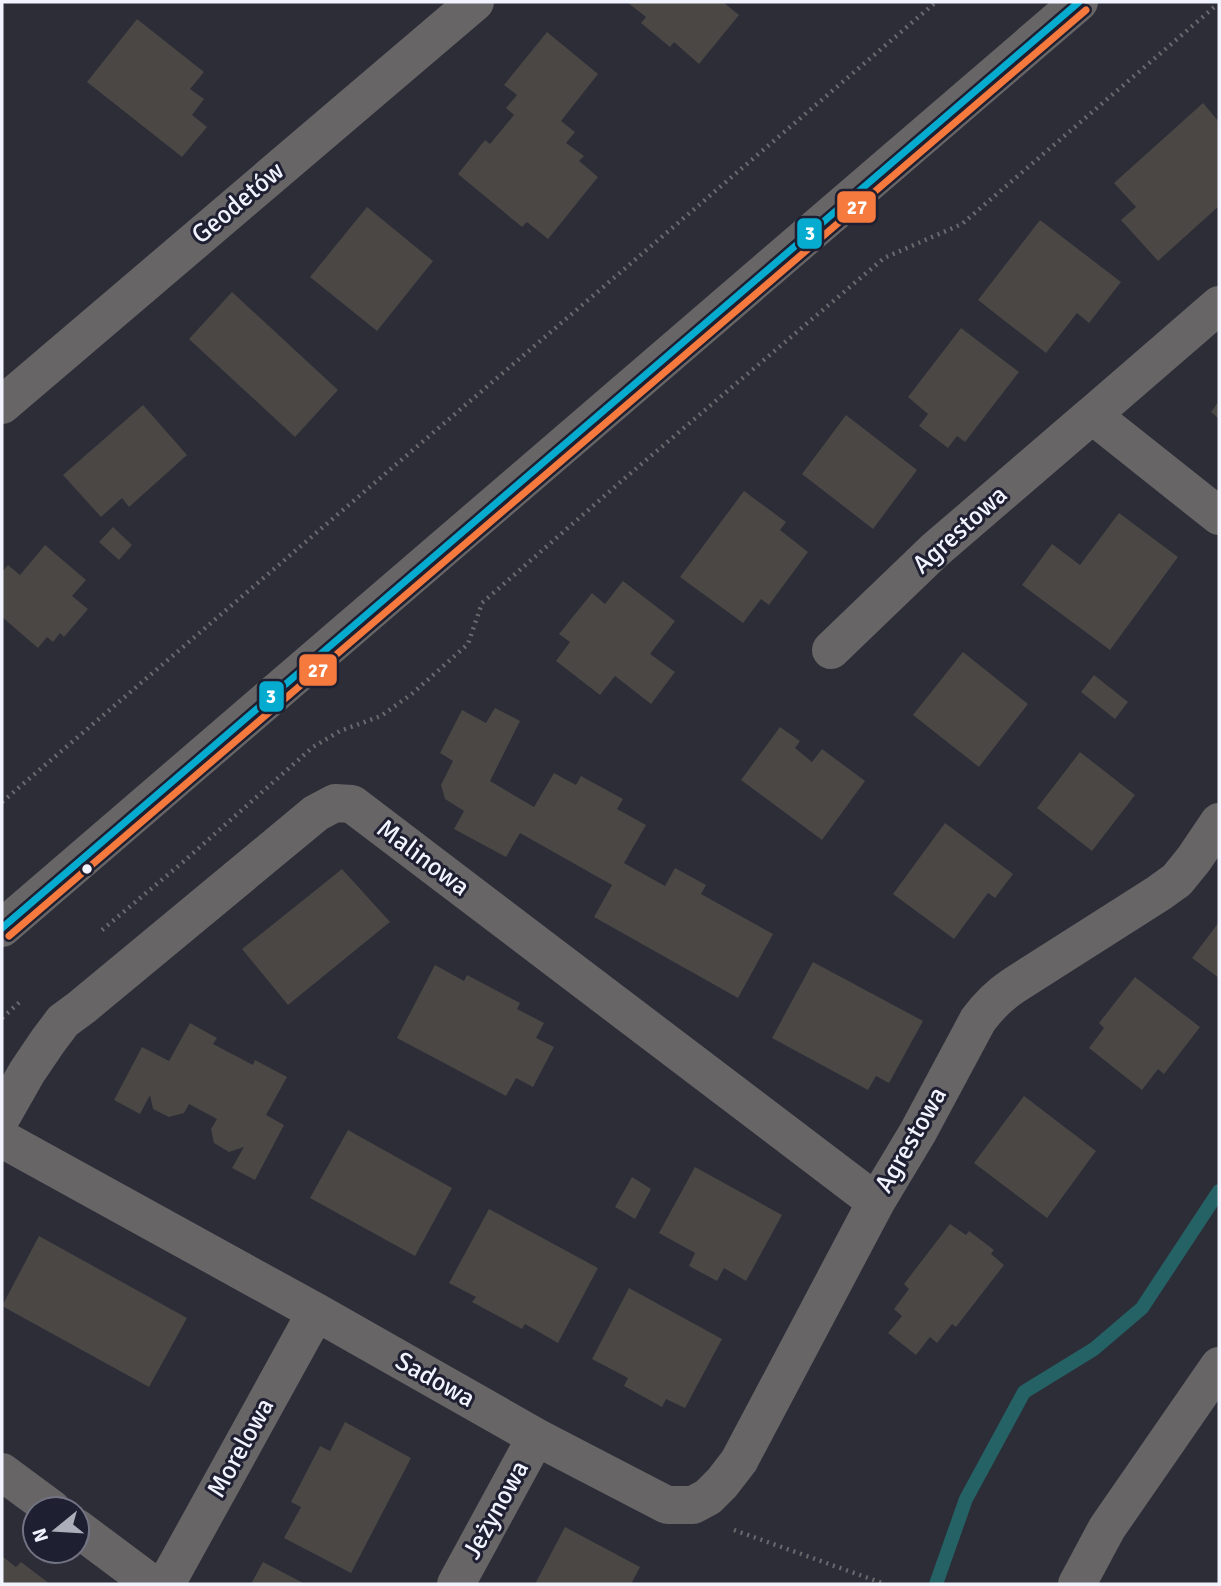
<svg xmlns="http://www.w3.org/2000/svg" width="1221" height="1586" viewBox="0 0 1221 1586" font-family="Signika,sans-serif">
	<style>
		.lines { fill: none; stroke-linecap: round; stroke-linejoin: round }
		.stream { stroke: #256265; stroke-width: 14 }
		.building { fill: #4a4745 }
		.path { stroke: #6c696e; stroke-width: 4.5; stroke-dasharray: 2 5; stroke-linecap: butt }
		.minor { stroke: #686567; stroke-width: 38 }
		.tertiary { stroke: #686567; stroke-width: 38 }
		.bus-1-casing { stroke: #1e1f31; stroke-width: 12 }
		.bus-2-casing { stroke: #1e1f31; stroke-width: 12 }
		.bus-1 { stroke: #06acd0; stroke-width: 7 }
		.bus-2 { stroke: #f6793e; stroke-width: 7 }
		.bus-dot { fill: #f1f3ff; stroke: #1e1f31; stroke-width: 2.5 }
		.labels { text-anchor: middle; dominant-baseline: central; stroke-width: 6; stroke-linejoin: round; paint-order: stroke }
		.street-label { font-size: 26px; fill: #f1f3ff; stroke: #1e1f31 }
		.line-badge { stroke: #1e1f31; stroke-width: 2.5 }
		.badge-label { font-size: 19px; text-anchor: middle; font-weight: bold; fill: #fff }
	</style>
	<rect width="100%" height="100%" fill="#2c2d37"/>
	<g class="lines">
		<path class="stream" d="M936 1584 966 1499 1024 1392 1094 1349 1142 1308 1219 1191"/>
	</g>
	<path class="building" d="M627 2H723L739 15 699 64 674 42 670 47 641 23 646 17Z
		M137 19 204 72 190 89 204 99 192 115 207 127 182 157 87 82Z
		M547 32 598 74 561 121 575 132 566 143 584 156 579 161 598 177 548 239 527 222 522 227 458 174 485 140 490 144 514 115 506 108 517 95 504 85Z
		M1203 103 1219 122V206L1158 261 1121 220 1136 207 1114 183Z
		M367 207 433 261 377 331 310 277Z
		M1040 220 1121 282 1089 323 1077 313 1046 353 978 300Z
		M232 292 338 390 295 437 189 339Z
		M961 328 1019 372 965 442 957 436 948 448 919 426 928 414 908 397Z
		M1219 401V419L1211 412Z
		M143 405 187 455 129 507 122 498 101 517 63 475Z
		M846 415 917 470 873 529 802 474Z
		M744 491 786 522 780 530 808 552 769 605 761 599 743 623 680 577Z
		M1119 513 1178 557 1110 650 1022 585 1052 544 1080 565Z
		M113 527 132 545 119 560 99 542Z
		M45 545 86 580 72 596 88 609 64 637 60 633 53 642 47 637 38 648 2 617V572L8 565 20 575Z
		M623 581 675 621 650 654 675 672 651 704 615 676 600 695 556 661 570 642 559 634 592 593 605 604Z
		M963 652 1028 704 979 767 913 715Z
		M1094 675 1128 702 1115 719 1081 692Z
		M495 708 520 721 490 781 534 807 554 773 576 785 581 776 623 799 617 809 646 825 624 863 665 886 675 868 706 885 701 894 773 934 738 998 594 917 612 885 520 833 506 857 454 829 464 811 445 799 441 785 453 761 440 753 462 710 486 723Z
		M780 727 800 741 795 748 812 762 822 749 865 781 822 840 741 780Z
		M1080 752 1135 795 1092 851 1037 808Z
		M945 823 1013 874 995 898 988 893 954 939 893 894Z
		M342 869 390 922 288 1005 242 949Z
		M1219 922V978L1192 958Z
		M813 962 923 1021 889 1083 876 1076 868 1090 772 1038Z
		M435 965 464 981 467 975 520 1003 517 1009 544 1023 536 1038 554 1047 533 1087 516 1078 506 1096 397 1038Z
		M1135 977 1200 1027 1164 1074 1158 1069 1142 1090 1089 1048 1104 1028 1099 1023Z
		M190 1023 217 1038 213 1044 253 1065 255 1060 287 1077 266 1115 284 1125 255 1180 232 1168 244 1147 229 1152 214 1143 211 1129 217 1119 189 1104 184 1113 169 1117 153 1109 150 1095 140 1114 114 1100 142 1047 169 1061Z
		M1024 1096 1096 1151 1047 1218 974 1163Z
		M348 1130 452 1188 415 1256 310 1198Z
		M695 1167 782 1215 746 1281 724 1268 717 1281 689 1266 695 1253 659 1233Z
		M632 1177 651 1189 635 1219 615 1207Z
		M489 1209 598 1268 558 1343 525 1324 522 1329 472 1302 476 1297 449 1283Z
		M950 1224 966 1235 969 1231 994 1250 991 1254 1004 1265 956 1327 952 1324 937 1343 930 1337 916 1355 888 1333 902 1316 894 1309 909 1289 904 1284Z
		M39 1236 187 1318 149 1387 2 1306Z
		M629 1288 722 1339 685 1408 666 1399 662 1407 624 1386 628 1378 592 1359Z
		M345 1422 411 1458 351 1573 284 1538 301 1507 291 1502 320 1446 330 1451Z
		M565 1527 640 1567 631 1584H535Z
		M2 1556 16 1567 21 1562 50 1584H2Z
		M263 1562 305 1584H251Z"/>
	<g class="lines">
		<path class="path" d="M2 802 936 2
			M102 930 183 862 313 747 340 731 381 716 413 693 468 644 482 603 625 478 884 258 962 224 1219 3
			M2 1018 22 1000
			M734 1530 885 1584"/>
		<path class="minor" d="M2 405 475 2
			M1092 415 1219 305
			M831 650 935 550 1092 415 1219 516
			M2 1116 27 1072 48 1041 63 1021 82 1007 316 813 335 803 352 804 876 1202
			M2 1139 316 1312 536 1437 667 1505H693L708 1497 722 1483 739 1461 876 1202 918 1132 978 1020C989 1005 998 996 1013 986L1159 893 1177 880 1194 859 1219 822
			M2 1472 52 1509
			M77 1528 152 1584
			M166 1584 316 1312
			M456 1584 536 1437
			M1077 1584 1107 1528 1219 1366"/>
		<path class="tertiary" d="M2 928 1079 2"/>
		<g class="bus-1-casing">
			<path id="bus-1" d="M2 928 1079 2"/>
		</g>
		<g class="bus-2-casing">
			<path id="bus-2" d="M9 936 1086 10"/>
		</g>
		<use href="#bus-1" class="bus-1"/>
		<use href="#bus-2" class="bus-2"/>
	</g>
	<circle class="bus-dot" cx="87" cy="869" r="6"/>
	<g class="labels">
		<g class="street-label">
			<text transform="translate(238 203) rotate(-40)">Geodetów</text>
			<text transform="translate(960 530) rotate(-42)">Agrestowa</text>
			<text transform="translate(423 858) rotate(37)">Malinowa</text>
			<text transform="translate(911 1140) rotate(-60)">Agrestowa</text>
			<text transform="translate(435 1380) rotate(29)">Sadowa</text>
			<text transform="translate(241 1448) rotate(-61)">Morelowa</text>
			<text transform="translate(496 1510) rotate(-61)">Jeżynowa</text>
		</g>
	</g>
	<g class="line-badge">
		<rect x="836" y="190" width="41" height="34" rx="7" fill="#f6793e"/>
		<rect x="796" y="217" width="27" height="33" rx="7" fill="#06acd0"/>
		<rect x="298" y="653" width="40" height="34" rx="7" fill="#f6793e"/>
		<rect x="258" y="680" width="27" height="33" rx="7" fill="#06acd0"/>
	</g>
	<g class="badge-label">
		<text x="857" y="214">27</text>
		<text x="810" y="240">3</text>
		<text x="318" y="677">27</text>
		<text x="271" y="703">3</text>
	</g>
	<rect width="1221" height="1586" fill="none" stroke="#f1f3ff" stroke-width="7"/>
	<g transform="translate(56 1530) rotate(252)"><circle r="33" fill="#1e1f31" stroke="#727483" stroke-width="2"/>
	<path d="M0-5L12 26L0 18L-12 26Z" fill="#acaeb9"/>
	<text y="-10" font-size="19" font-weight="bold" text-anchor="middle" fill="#f1f3ff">N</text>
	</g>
</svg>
